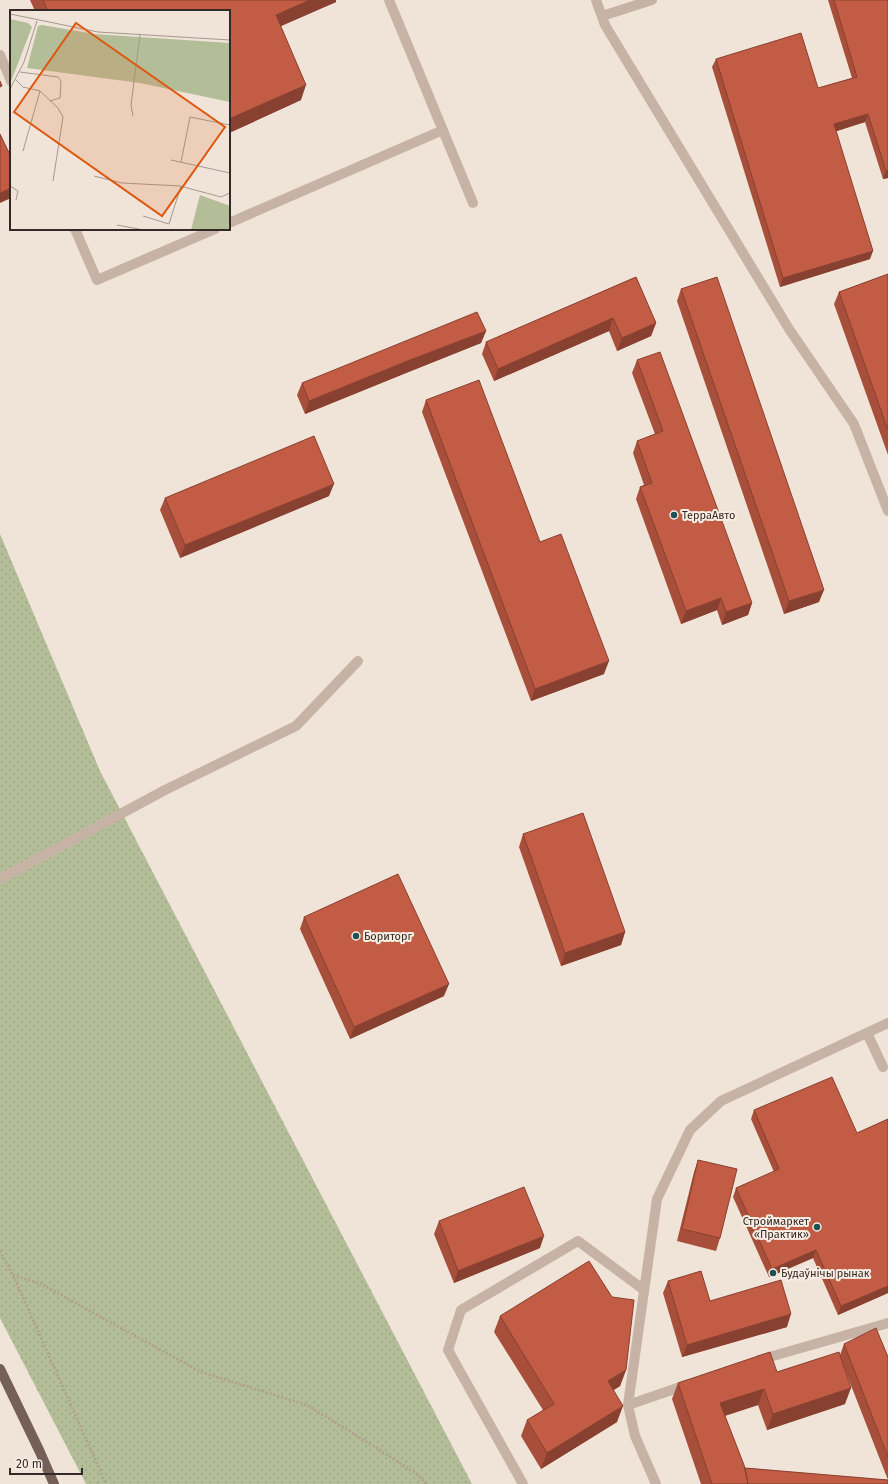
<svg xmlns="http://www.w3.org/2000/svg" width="888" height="1484" viewBox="0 0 888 1484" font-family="'Fira Sans',sans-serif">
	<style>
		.grass { fill: url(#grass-dots) }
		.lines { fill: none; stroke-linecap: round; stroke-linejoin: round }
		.path { stroke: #b39d8f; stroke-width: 2.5; stroke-dasharray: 2 2; stroke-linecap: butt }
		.minor { stroke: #c7b3a5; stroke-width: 10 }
		.major { stroke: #756057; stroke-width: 10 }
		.wall { fill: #a74f3a; fill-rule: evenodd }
		.shaded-wall { fill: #884030 }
		.building { fill: #c25c44; stroke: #884030 }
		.poi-dot { fill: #1d5253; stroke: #f8eee4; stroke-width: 1.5 }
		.labels { text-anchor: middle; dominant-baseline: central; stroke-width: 4; stroke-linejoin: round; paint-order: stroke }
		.poi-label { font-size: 11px; fill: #332926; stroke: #f8eee4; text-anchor: start }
		.inset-road { fill: none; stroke: #a49991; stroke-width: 1 }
		.view { fill: #df570d; fill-opacity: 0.15; stroke: #df570d; stroke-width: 2 }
		.inset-edge { fill: none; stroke: #332926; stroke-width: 2 }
	</style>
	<defs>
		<pattern id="grass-dots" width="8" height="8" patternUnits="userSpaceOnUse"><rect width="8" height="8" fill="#b3be99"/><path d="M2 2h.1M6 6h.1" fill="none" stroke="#9aa384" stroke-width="1.8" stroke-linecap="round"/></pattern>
	</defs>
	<rect width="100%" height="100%" fill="#f0e3d8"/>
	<path class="grass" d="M0 534 100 771 472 1484H86L0 1318Z"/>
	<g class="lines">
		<path class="path" d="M0 1251 13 1275 106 1484
			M13 1275 41 1284 201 1372 307 1405 375 1447 418 1475 426 1484"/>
		<path class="minor" d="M389 0 473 203
			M596 0 605 25 789 329 854 424 888 511
			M602 16 652 0
			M0 55 11 81
			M229 223 443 130
			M75 229 97 280 215 229
			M0 879 165 790 296 726 358 661
			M867 1033 883 1067
			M759 1360 888 1323
			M628 1405 689 1384
			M523 1484 448 1350 461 1310 578 1241 644 1290
			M656 1484 635 1436 628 1405 657 1199 690 1130 721 1101 888 1023"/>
		<path class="major" d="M0 1369 39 1450 54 1484"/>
	</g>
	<path class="wall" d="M30 0H336V2L280 26 301 100 229 133V11H35Z
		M828 0H888V178L883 179 865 122 836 131 870 259 780 287 712 67 716 59 818 88 852 78Z
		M888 274V455L834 304 839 292Z
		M636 277 656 323 651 336 617 351 609 331 494 381 482 354 486 342Z
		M681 289 819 602 784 614 677 301Z
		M486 331 481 343 406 373 305 414 297 395 302 383Z
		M637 360 752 603 748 615 722 625 717 610 681 624 636 499 640 487 644 485 633 453 637 441 655 434 632 373Z
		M426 400 540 542 604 674 531 701 422 412Z
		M329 496 180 558 160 510 165 498Z
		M523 834 625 932 621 945 561 966 519 847Z
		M304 917 444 996 350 1039 300 929Z
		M754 1110 857 1133 888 1119V1293L838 1315 813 1258 769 1277 733 1197 736 1188 774 1172 751 1119Z
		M698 1160 720 1238 716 1251 677 1241 694 1172Z
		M439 1221 540 1248 454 1283 434 1234Z
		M668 1281 710 1301 787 1327 682 1357 663 1293Z
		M500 1316 626 1370 620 1386 614 1390 617 1422 541 1469 521 1436 527 1420 543 1410 494 1332Z
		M844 1344 888 1357V1484H701L672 1399 678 1383 777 1372 840 1355ZM845 1370 888 1480 745 1468 725 1416 758 1405 767 1430 845 1404Z"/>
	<path class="shaded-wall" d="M310 0H336V2L270 31 276 15Z
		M306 85 301 100 229 133V119Z
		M868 114 865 122 831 133 834 124Z
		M888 170V178L883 179 886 171Z
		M11 188V198L0 203V193Z
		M873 251 870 259 780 287 783 278Z
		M613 318 609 331 494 381 498 369Z
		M656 323 651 336 617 351 622 338Z
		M486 331 481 343 406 373 305 414 309 401 410 360Z
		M334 484 329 496 180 558 185 545Z
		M824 590 819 602 784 614 789 601Z
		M721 598 717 610 681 624 686 611Z
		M752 603 748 615 722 625 726 612Z
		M609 661 604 674 531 701 535 689Z
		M625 932 621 945 561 966 565 953Z
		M449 984 444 996 350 1039 354 1027Z
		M544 1236 540 1248 454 1283 458 1271Z
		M816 1250 813 1258 769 1277 772 1269Z
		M888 1286V1293L838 1315 841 1306Z
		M791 1314 787 1327 682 1357 687 1345Z
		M626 1370 620 1386 602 1397 608 1381Z
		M851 1388 845 1404 767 1430 773 1414Z
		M764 1389 758 1405 714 1419 720 1403Z
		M623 1406 617 1422 541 1469 547 1453Z"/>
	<path class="building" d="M43 0H310L276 15 306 85 229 119V11H48Z
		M834 0H888V170L886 171 868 114 834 124 873 251 783 278 716 59 801 33 818 88 857 77Z
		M0 81 2 86 0 87Z
		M0 134 11 157V188L0 193Z
		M888 274V430L839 292Z
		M636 277 656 323 622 338 613 318 498 369 486 342Z
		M717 277 824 590 789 601 681 289Z
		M477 312 486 331 410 360 309 401 302 383Z
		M660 352 752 603 726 612 721 598 686 611 640 487 652 483 637 441 663 431 637 360Z
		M479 380 540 542 561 534 609 661 535 689 426 400Z
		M314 436 334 484 185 545 165 498Z
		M583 813 625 932 565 953 523 834Z
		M398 874 449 984 354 1027 304 917Z
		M832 1077 857 1133 888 1119V1286L841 1306 816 1250 772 1269 736 1188 779 1169 754 1110Z
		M698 1160 737 1169 720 1238 682 1229Z
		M524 1187 544 1236 458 1271 439 1221Z
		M589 1261 612 1297 634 1300 626 1370 608 1381 623 1406 547 1453 527 1420 554 1404 500 1316Z
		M701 1271 710 1301 781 1280 791 1314 687 1345 668 1281Z
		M876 1328 888 1357V1457L844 1344Z
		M770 1352 777 1372 839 1352 851 1388 773 1414 764 1389 720 1403 744 1465 748 1484H712L678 1383Z
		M745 1468 888 1480V1484H748Z"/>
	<g class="poi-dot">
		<circle cx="674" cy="515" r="4"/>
		<circle cx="356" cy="936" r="4"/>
		<circle cx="817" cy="1227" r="4"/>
		<circle cx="773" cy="1273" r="4"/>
	</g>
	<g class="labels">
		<g class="poi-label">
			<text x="682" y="515">ТерраАвто</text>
			<text x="364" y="936">Бориторг</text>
			<text x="809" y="1221" text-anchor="end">Строймаркет<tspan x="809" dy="13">«Практик»</tspan></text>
			<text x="781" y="1273">Будаўнічы рынак</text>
		</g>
	</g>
	<g transform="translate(10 10)">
		<rect width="220" height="220" fill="#f0e3d8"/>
		<path d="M0 9 18 13 22 17 0 74ZM32 15 84 24 220 33V92L130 73 17 58 28 16ZM190 185 220 196V220H181Z" fill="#b3be99"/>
		<path class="inset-road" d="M0 4 88 22 220 30M10 62 48 67 51 71 50 88 40 91M6 70 13 77 30 81 48 98 53 107 43 171M0 79 14 52 27 11M123 106 121 95 130 25M13 141 30 81M161 150 220 163M171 152 180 107 220 115M84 166 112 173 170 176 211 187 220 183M0 176 8 181 6 190M133 206 159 214 171 176M107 215 134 220"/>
		<path class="view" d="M66 13 215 117 152 206 4 102Z"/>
		<rect width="220" height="220" class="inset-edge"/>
	</g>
	<path d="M10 1468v6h72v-6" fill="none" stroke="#332926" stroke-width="2"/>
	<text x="16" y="1468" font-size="12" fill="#332926" stroke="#f8eee4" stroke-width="3" paint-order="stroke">20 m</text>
</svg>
